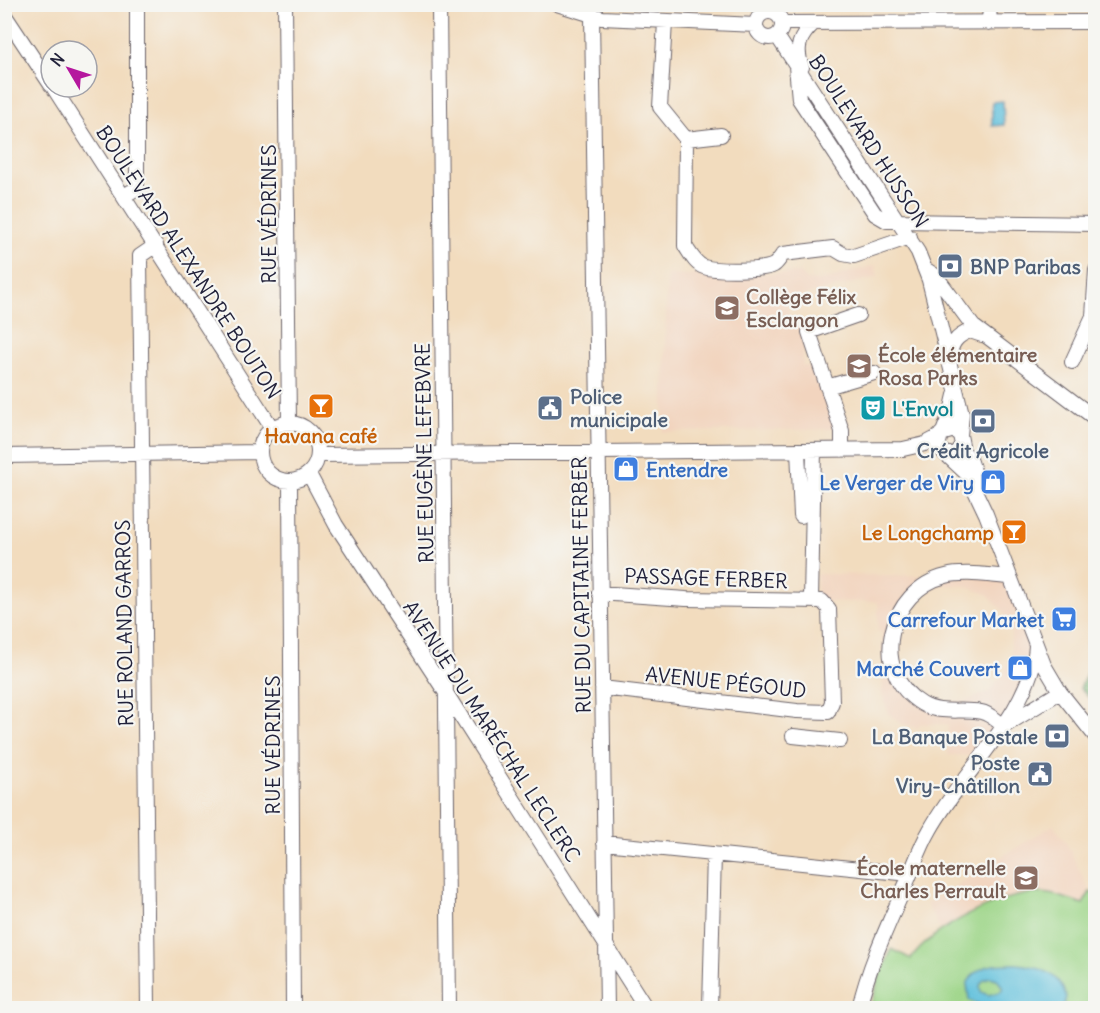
<svg xmlns="http://www.w3.org/2000/svg" width="1100" height="1013" viewBox="0 0 1100 1013" font-family="Delius,sans-serif">
	<style>
		.built { fill: #f2d4be; fill-rule: evenodd }
		.green { fill: #9dd588; stroke: #607c62; stroke-width: 1.5 }
		.forest { fill: #7eb674; stroke: #506c58; stroke-width: 1.5 }
		.water { fill: #5ec0dc; stroke: #40718c; stroke-width: 1.5; fill-rule: evenodd }
		.lines { fill: none; stroke-linecap: round; stroke-linejoin: round }
		.minor-casing { stroke: #6b6369; stroke-width: 16 }
		.minor { stroke: #fff; stroke-width: 14 }
		.labels { text-anchor: middle; dominant-baseline: central; stroke-width: 4.5; stroke-linejoin: round; paint-order: stroke }
		.street-label { font-size: 20px; fill: #22223b; stroke: #f6f6f2 }
		.service-label { font-size: 20px; font-weight: bold; fill: #4e5e75; stroke: #f6f6f2; text-anchor: start }
		.education-label { font-size: 20px; font-weight: bold; fill: #785e54; stroke: #f6f6f2; text-anchor: start }
		.culture-label { font-size: 20px; font-weight: bold; fill: #0d838f; stroke: #f6f6f2; text-anchor: start }
		.food-label { font-size: 20px; font-weight: bold; fill: #c56008; stroke: #f6f6f2 }
		.shop-label { font-size: 20px; font-weight: bold; fill: #366cbe; stroke: #f6f6f2; text-anchor: end }
	</style>
	<rect width="100%" height="100%" fill="#f6f6f2"/>
	<filter id="ink" filterUnits="userSpaceOnUse"><feTurbulence type="fractalNoise" baseFrequency=".0167" numOctaves="2"/><feDisplacementMap in="SourceGraphic" scale="12" xChannelSelector="R" yChannelSelector="G"/><feConvolveMatrix kernelMatrix="1 2 1 2 8 2 1 2 1" color-interpolation-filters="sRGB"/></filter>
	<filter id="wash" filterUnits="userSpaceOnUse"><feTurbulence type="fractalNoise" baseFrequency=".008" numOctaves="4" result="noise"/><feDisplacementMap in="SourceGraphic" scale="24" xChannelSelector="R" yChannelSelector="G"/><feGaussianBlur stdDeviation="1.35" result="paint"/><feColorMatrix in="noise" values="0 0 0 0 0 0 0 0 0 0 0 0 0 0 0 0 0 1.4 0 .05"/><feComposite in="paint" operator="in"/></filter>
	<g filter="url(#wash)">
		<rect width="100%" height="100%" fill="#f2dcbe"/>
		<path class="built" d="M875 265 878 277 786 300 790 316 804 331 803 366H812L836 429 663 432 667 275 800 273 807 280 819 281Z
			M817 574 1010 577 1035 663 980 756 948 755V724H919V728L913 727 900 723 889 714 881 690 883 689 882 632 878 631V602L816 601ZM941 585 965 586 987 594 1003 611 1011 632V653L1004 674 988 692 966 701 946 702 923 692 906 677 896 656V634L905 611 922 595Z
			M1053 825 1066 842 1090 892 1084 904 1058 896 1014 898 941 930 926 904Z"/>
		<path class="green" d="M1090 892 1095 894V1008H870L880 975 892 949 911 959C933 927 1003 892 1042 893 1056 894 1070 900 1083 904Z"/>
		<path class="forest" d="M1087 643H1095V704L1080 688 1091 664Z"/>
		<path class="water" d="M1003 101 1004 125 992 126V102Z
			M1017 964C1038 966 1061 974 1066 997L1063 1008H986L969 1000 967 984C977 963 997 964 1017 964ZM990 977 997 979 1003 988 1000 992 988 995 981 992 980 986 983 980Z"/>
	</g>
	<g filter="url(#ink)">
		<g class="lines">
			<g class="minor-casing">
				<path id="minor" d="M285 4 289 423
					M439 4 449 1008
					M557 4 602 18 756 25
					M589 4 592 16 607 1008
					M756 25a13 13 0 1 1 26 0a13 13 0 1 1-26 0Z
					M4 14 51 85
					M665 22 660 107 686 139 685 246C690 253 695 264 704 267 716 271 763 271 774 265 778 262 780 258 783 254L833 248 843 254 854 256 910 237
					M782 23 1096 22
					M989 23 990 4
					M777 36 918 252 929 280 962 414 960 435
					M796 66 799 99 875 214 887 221H900L1096 224
					M802 67C795 48 799 37 814 23
					M53 87 272 428
					M686 139 721 135
					M124 196 137 188V4
					M925 269 936 276 973 326 1096 419
					M950 359C950 344 956 336 970 331L982 335
					M1072 362 1093 316 1096 270
					M827 387 874 373
					M260 452a29 29 0 1 1 58 0a29 29 0 1 1-58 0Z
					M943 432 951 412 955 395
					M961 449 970 459 978 483
					M798 450 801 516
					M842 450V431L809 332 858 315
					M946 454H955L962 445 960 435 954 430 941 434 938 447 967 474 986 514 1044 665 1060 692 1096 737
					M318 455 903 449 925 444 938 437
					M4 456 260 452
					M309 474 336 525 446 693 646 1008
					M290 481 293 1008
					M599 593 686 599 822 601 829 609 832 702 828 712 797 711 602 688
					M811 600 814 450
					M1006 725 1060 692
					M1004 726C997 721 989 713 981 712 961 708 940 715 922 704 868 672 888 590 946 576 965 571 990 576 1010 577
					M793 736 840 741
					M604 843 910 874
					M148 1008 140 256 156 245
					M710 1008 714 854
					M859 1008C869 965 888 925 906 884 914 866 920 847 930 830 961 773 1033 710 1036 645"/>
			</g>
			<use href="#minor" class="minor"/>
		</g>
	</g>
	<defs>
		<g id="bank-square" transform="scale(1.35)"><rect x="-9" y="-9" width="18" height="18" rx="4" fill="#5c6f8a" stroke="#f6f6f2"/><path d="M-6-4H6V4H-6ZM0-2.3a2.3 2.3 0 1 0 0 4.6a2.3 2.3 0 1 0 0-4.6Z" fill="#fff"/></g>
		<g id="school-square" transform="scale(1.35)"><rect x="-9" y="-9" width="18" height="18" rx="4" fill="#8d6e63" stroke="#f6f6f2"/><path d="M0-5L7-2L0 1L-7-2ZM-4 1L0 2.5L4 1V4Q0 6-4 4Z" fill="#fff"/></g>
		<g id="bar-square" transform="scale(1.35)"><rect x="-9" y="-9" width="18" height="18" rx="4" fill="#e8710a" stroke="#f6f6f2"/><path d="M-6-5H6L.8 .8V4.5H3.5V6h-7V4.5H-.8V.8Z" fill="#fff"/></g>
		<g id="civic-square" transform="scale(1.35)"><rect x="-9" y="-9" width="18" height="18" rx="4" fill="#5c6f8a" stroke="#f6f6f2"/><path d="M-.6-6.5H3V-4.5H.6V-3L4-1V1h2V6H-6V1h2V-1L-.6-3ZM-1.2 2.5V6h2.4V2.5Z" fill="#fff"/></g>
		<g id="theatre-square" transform="scale(1.35)"><rect x="-9" y="-9" width="18" height="18" rx="4" fill="#0f9aa8" stroke="#f6f6f2"/><path d="M-5-5.5Q0-4 5-5.5V0Q5 5 0 6Q-5 5-5 0ZM-3.3-2.5H-1v1.5H-3.3ZM1-2.5H3.3v1.5H1ZM-2.8 1Q0 5.5 2.8 1Z" fill="#fff"/></g>
		<g id="shop-square" transform="scale(1.35)"><rect x="-9" y="-9" width="18" height="18" rx="4" fill="#3f7fe0" stroke="#f6f6f2"/><path d="M-5-2.5h2.3a2.7 3.5 0 0 1 5.4 0H5L5.5 6h-11ZM-1.5-2.5h3a1.5 2.3 0 0 0-3 0Z" fill="#fff"/></g>
		<g id="supermarket-square" transform="scale(1.35)"><rect x="-9" y="-9" width="18" height="18" rx="4" fill="#3f7fe0" stroke="#f6f6f2"/><path d="M-6-5.5h2.5l.6 2H6L4.5 2H-2.5L-4.4-4H-6ZM-1.5 3.2a1.3 1.3 0 1 0 .1 0ZM3 3.2a1.3 1.3 0 1 0 .1 0Z" fill="#fff"/></g>
	</defs>
	<g fill-rule="evenodd">
		<use href="#bank-square" x="950" y="266"/>
		<use href="#school-square" x="727" y="308"/>
		<use href="#school-square" x="859" y="366"/>
		<use href="#bar-square" x="321" y="406"/>
		<use href="#civic-square" x="550" y="408"/>
		<use href="#theatre-square" x="873" y="408"/>
		<use href="#bank-square" x="983" y="421"/>
		<use href="#shop-square" x="626" y="469"/>
		<use href="#shop-square" x="993" y="482"/>
		<use href="#bar-square" x="1014" y="532"/>
		<use href="#supermarket-square" x="1064" y="619"/>
		<use href="#shop-square" x="1020" y="668"/>
		<use href="#bank-square" x="1057" y="736"/>
		<use href="#civic-square" x="1040" y="774"/>
		<use href="#school-square" x="1026" y="878"/>
	</g>
	<g class="labels">
		<g class="street-label">
			<text transform="translate(869 141) rotate(57)">BOULEVARD HUSSON</text>
			<text transform="translate(268 214) rotate(-90)">RUE VÉDRINES</text>
			<text transform="translate(189 262) rotate(57)">BOULEVARD ALEXANDRE BOUTON</text>
			<text transform="translate(424 453) rotate(-91)">RUE EUGÈNE LEFEBVRE</text>
			<text transform="translate(706 578) rotate(2)">PASSAGE FERBER</text>
			<text transform="translate(581 585) rotate(-91)">RUE DU CAPITAINE FERBER</text>
			<text transform="translate(124 623) rotate(-91)">RUE ROLAND GARROS</text>
			<text transform="translate(726 682) rotate(6)">AVENUE PÉGOUD</text>
			<text transform="translate(492 731) rotate(57)">AVENUE DU MARÉCHAL LECLERC</text>
			<text transform="translate(272 745) rotate(-90)">RUE VÉDRINES</text>
		</g>
		<g class="service-label">
			<text x="970" y="266">BNP Paribas</text>
			<text x="570" y="396">Police<tspan x="570" dy="23">municipale</tspan></text>
			<text x="983" y="450" text-anchor="middle">Crédit Agricole</text>
			<text x="1038" y="736" text-anchor="end">La Banque Postale</text>
			<text x="1020" y="762" text-anchor="end">Poste<tspan x="1020" dy="23">Viry-Châtillon</tspan></text>
		</g>
		<g class="education-label">
			<text x="746" y="296">Collège Félix<tspan x="746" dy="23">Esclangon</tspan></text>
			<text x="878" y="354">École élémentaire<tspan x="878" dy="23">Rosa Parks</tspan></text>
			<text x="1006" y="867" text-anchor="end">École maternelle<tspan x="1006" dy="23">Charles Perrault</tspan></text>
		</g>
		<g class="culture-label">
			<text x="892" y="408">L'Envol</text>
		</g>
		<g class="food-label">
			<text x="321" y="435">Havana café</text>
			<text x="994" y="532" text-anchor="end">Le Longchamp</text>
		</g>
		<g class="shop-label">
			<text x="646" y="469" text-anchor="start">Entendre</text>
			<text x="974" y="482">Le Verger de Viry</text>
			<text x="1044" y="619">Carrefour Market</text>
			<text x="1000" y="668">Marché Couvert</text>
		</g>
	</g>
	<rect width="1100" height="1013" fill="none" stroke="#f6f6f2" stroke-width="24"/>
	<g transform="translate(69 69) rotate(309)"><circle r="28" fill="#f6f6f2" stroke="#a1a1a9" stroke-width="1.5"/>
	<path d="M0-4.5L10 22L0 15L-10 22Z" fill="#b5179e"/>
	<text y="-9" font-size="16" font-weight="bold" text-anchor="middle" fill="#22223b">N</text>
	</g>
</svg>
